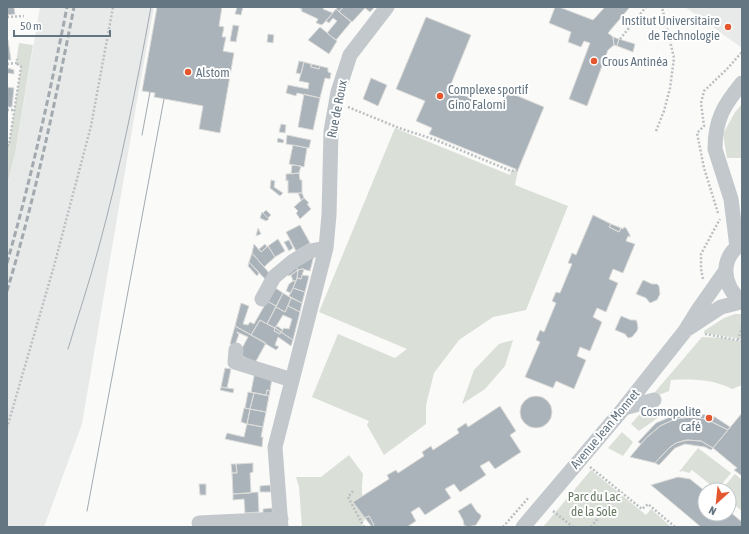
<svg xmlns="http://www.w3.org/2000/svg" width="749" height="534" viewBox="0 0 749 534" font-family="'Asap Condensed',sans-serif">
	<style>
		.built { fill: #e8e9e9 }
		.green { fill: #dadfd7 }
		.building { fill: #aab3b9; stroke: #dcdcda }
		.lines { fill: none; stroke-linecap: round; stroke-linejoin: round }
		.path { stroke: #bbbfc2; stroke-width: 2.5; stroke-dasharray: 2 2; stroke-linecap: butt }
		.minor { stroke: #c3c8cc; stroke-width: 15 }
		.tram { stroke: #a2aab0; stroke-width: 1 }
		.rail { stroke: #a2aab0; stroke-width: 3; stroke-dasharray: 6 3; stroke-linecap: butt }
		.poi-dot { fill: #e4572e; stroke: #fff; stroke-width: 1.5 }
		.labels { text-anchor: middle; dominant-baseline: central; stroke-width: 4; stroke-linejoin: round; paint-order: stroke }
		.poi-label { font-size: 13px; fill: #657683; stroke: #fff; text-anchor: start }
		.street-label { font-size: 13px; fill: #657683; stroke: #fff }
		.park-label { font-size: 13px; fill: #687a64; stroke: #fff }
	</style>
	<rect width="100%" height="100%" fill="#fafaf8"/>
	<path class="built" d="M40 7H154L138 95 82 424 44 527H7V185L15 154Z
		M685 7H742V48Z"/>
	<path class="green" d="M19 43 33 45 15 154 7 185V145H9L21 67 16 63Z
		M742 104V158H727L723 134 735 112Z
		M395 128 510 175 511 171 518 170 515 185 568 206 526 310 493 317 459 340 434 373 426 405V424L384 455 367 425 369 421 312 397 338 334 395 358 407 349 319 312Z
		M735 314H742V339L704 333V331L724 318Z
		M702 337 723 338 742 342V385L732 389C712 379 692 379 671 380L669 391 649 399Z
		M513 340 505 366 485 389 462 404 474 370 499 344Z
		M652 410 659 417 639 431 631 424 640 414Z
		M622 432 633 442 623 456 608 448Z
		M698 448 731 473 717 490 692 470 689 473 683 471 679 472Z
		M349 455 363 474 362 485V497L354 503 365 518 361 527H302L299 487 296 477H321Z
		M591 470 646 515 651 509 671 527H543Z
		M735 474 742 480V511L729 500V490H721Z"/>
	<path class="building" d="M7 7H14L15 14 7 15Z
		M157 7H222L219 26 224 27 222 37H226L223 51 234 53 220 133 199 129 203 106 154 97 155 93 142 91Z
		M237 7H243L241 15 235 14Z
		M297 7H324L323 9 333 13 322 25 316 23 318 19 301 11 302 9Z
		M338 7H343L339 12 336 9Z
		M343 7H375L370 12 365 8 352 22 339 12Z
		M555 7H559L593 20 605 7H630L608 33 613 37 614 45 608 50 587 106 569 99 590 43 584 41 581 47 568 42 571 32 549 23Z
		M336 9 351 22 336 40 327 33 337 21 333 18 329 23 326 21Z
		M426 17 471 35 449 89 501 111 508 92 544 107 518 170 429 134 432 128 416 121 425 101 396 89Z
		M233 25 239 26 236 42 230 41Z
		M320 27 337 41 329 54 308 40Z
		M268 34 274 35 273 43 267 42Z
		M613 37 619 39 617 46 614 45Z
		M619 39 635 44 633 52 617 46Z
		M7 40H8L11 60H7Z
		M299 61 304 62 301 74 296 73Z
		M304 62 311 64V67L319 69 320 66 328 68V72L331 73 330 79 325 78 320 98 297 93 296 96 286 93 288 85 308 89 309 83 299 81Z
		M311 64 320 66 319 69 311 67Z
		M8 68 14 70V74L7 73Z
		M371 78 387 85 378 106 363 99Z
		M7 87 14 88 12 107H7Z
		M304 94 320 98 313 130 298 127Z
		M281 124 286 125 285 133 279 132Z
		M287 135 311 140 309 148 286 144Z
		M278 138 284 140 283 143 277 142Z
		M293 145 307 148 304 167 289 164Z
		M292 165 301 166 299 173 291 174Z
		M299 173 300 180H302V193H288V180L286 181V174Z
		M271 180 275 181 274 187 283 193 280 196 270 188Z
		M298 193H302L304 198 301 200Z
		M304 198 309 203 307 204 311 209 300 219 296 213 298 211 294 207Z
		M266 210 271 215 268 218 263 213Z
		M262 212 269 219 266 221 260 218Z
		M593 215 611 224 609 227 619 232 621 228 623 229 624 227 626 228 630 235V237L628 236 626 241 635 244 623 273 613 269 609 279 618 283 606 312 597 308 593 317 602 322 590 351 580 347 577 356 586 360 574 389 556 381 553 388 525 377 540 342 536 340 540 330 544 332 556 303 552 301 556 292 560 293 572 264 568 263 572 253 576 255Z
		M611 224 621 228 619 232 609 227Z
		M300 225 310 243 296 251 286 232Z
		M258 228 261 234 256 236Z
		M278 239 285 251 275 257 268 246Z
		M289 240 293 248 289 251 284 242Z
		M254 244 261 252 268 246 275 257 264 267 252 253Z
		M265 244 267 247 261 252 259 249Z
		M315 252 310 271 302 269 298 270 295 265Z
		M252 253 270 274 266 280 249 262Z
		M249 262 259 273 257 276 248 266Z
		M295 265 298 270 289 276 285 271Z
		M302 269H304L301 279 297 278 298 270Z
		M298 270 297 278 296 281H293L291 275Z
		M302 275 309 276 305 292 293 288 297 278 301 279Z
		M643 280 652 284H657L659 286 660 294 657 300 650 303 646 298 636 294Z
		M293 281H296L291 293 286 291 289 284Z
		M274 287 283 293 276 306 267 301Z
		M293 288 305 292 302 303 289 296Z
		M283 293 291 298 285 312 276 307Z
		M291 298 302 303 300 312 288 306Z
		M267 301 276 306 267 324 260 320 251 335 235 326 241 303 249 306 243 324 248 325 250 322 254 324Z
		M288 306 300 312 293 340 281 332 284 328 289 329 292 319 283 315 275 328 267 324 276 307 285 312Z
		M621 316 631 320H636L637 322 638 328 637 331 632 337 628 338 625 334 615 330Z
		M260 320 275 328 274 331 280 334 281 332 293 340 291 346 278 337 275 345 279 347 276 350 251 335Z
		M235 326 266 343 255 363 239 354 248 337 237 332V333L239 334 235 345 230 344Z
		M277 326 283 330 281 332 275 328Z
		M275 328 281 332 280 334 274 331Z
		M225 368 231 369 227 388 221 387Z
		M255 371 272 378 270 391 267 390 266 395 251 392Z
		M221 387 234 389 233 393 220 390Z
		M267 390 270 391 269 396 266 395Z
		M248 392 254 393 250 409 245 408Z
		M254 393 269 396 266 412 250 409Z
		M520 412a16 16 0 1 1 32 0a16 16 0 1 1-32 0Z
		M500 406 516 431 510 435 521 452 495 469 489 461 480 466 486 475 460 492 454 484 445 489 451 498 425 515 419 507 411 512 416 521 407 527H372L374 525 369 516 365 518 353 502 389 479 387 475 396 470 398 473 424 456 422 452 431 446 433 450 459 433 457 429 466 423 468 427Z
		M244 408 250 409 247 424 241 422Z
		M250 409 266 412 263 427 247 424Z
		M696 413 715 417 730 427 728 430 706 419 691 417 675 419 660 426 646 438 641 444 638 442 656 423 677 414Z
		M742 413V476L734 470 737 468 713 448Z
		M691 417 706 419 728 430 713 448 701 441 686 440 676 443 669 448 655 463 630 457 646 438 660 426 675 419Z
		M247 424 263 427 261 437H263L262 447 225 439 227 433 244 437Z
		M688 440 701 441 713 448 711 450 705 447 685 444 675 448 659 465 655 463 669 448 676 443Z
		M253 463V472L250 473 251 493 233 494 232 473H237L236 464Z
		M231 464H236L237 473H232Z
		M678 477 690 479 705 491V514H729V511L742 522V527H701L651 485Z
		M199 484H206V495H200Z
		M270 485 271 492H260V486Z
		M258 492 259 512 245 513 244 499 233 500V494Z
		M471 503 477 512 481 515V517L476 525 468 527 464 525 463 520 458 511Z
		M272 508 273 515H263V509Z
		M369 516 374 525 372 527 365 518Z"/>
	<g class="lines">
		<path class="path" d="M7 17 24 16
			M620 39 646 7
			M7 64 16 63 17 59
			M348 107 399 128 436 140 511 171 518 170
			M7 110H14
			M656 131 664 111 670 88 674 58 662 7
			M7 145H9L21 67 16 63
			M718 213 704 168 697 133 704 126 701 103 704 91 727 69 742 52
			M703 279 701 269V254L720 219
			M705 334 742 341
			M738 340 742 327
			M7 428 54 266 91 126 113 7
			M590 467 642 509 648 504 675 527
			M353 491 348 497 364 527
			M553 511 573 527
			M503 527 529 497
			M591 527 620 491"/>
		<path class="minor" d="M742 243C719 259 722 285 742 302
			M737 247 731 199 715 149C715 119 724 105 742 83
			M262 299 274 277 292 262 310 251 326 248
			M689 328 721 307 741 302
			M236 350 235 362 292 380
			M624 408 654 400
			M199 523 281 519
			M281 527 275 447 326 248 329 215 331 131 338 92 350 55 387 7
			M523 527 624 408 685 331 698 310 726 270"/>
		<path class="tram" d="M142 135 150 92
			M68 349C78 316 89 283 98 250 120 170 136 89 151 7
			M87 511 164 99"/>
		<path class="rail" d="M7 263C31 179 50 93 67 7
			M7 291C35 198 55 103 74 7"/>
	</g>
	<g class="poi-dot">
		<circle cx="728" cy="27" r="4"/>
		<circle cx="594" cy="61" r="4"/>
		<circle cx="188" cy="72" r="4"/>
		<circle cx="440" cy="96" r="4"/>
		<circle cx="709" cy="418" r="4"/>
	</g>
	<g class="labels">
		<g class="poi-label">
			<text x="720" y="20" text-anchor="end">Institut Universitaire<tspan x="720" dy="15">de Technologie</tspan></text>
			<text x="602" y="61">Crous Antinéa</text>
			<text x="196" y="72">Alstom</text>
			<text x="448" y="89">Complexe sportif<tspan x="448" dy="15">Gino Falorni</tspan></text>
			<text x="701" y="411" text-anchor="end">Cosmopolite<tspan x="701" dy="15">café</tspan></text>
		</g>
		<g class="street-label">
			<text transform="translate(337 109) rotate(-79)">Rue de Roux</text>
			<text transform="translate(605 429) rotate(-50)">Avenue Jean Monnet</text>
		</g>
		<g class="park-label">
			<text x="594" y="496">Parc du Lac<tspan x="594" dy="15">de la Sole</tspan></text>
		</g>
	</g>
	<rect width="749" height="534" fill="none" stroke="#657683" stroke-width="16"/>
	<g transform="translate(717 502) rotate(207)"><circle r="19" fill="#ffffff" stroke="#c1c8cd"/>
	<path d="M0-3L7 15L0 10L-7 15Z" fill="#e4572e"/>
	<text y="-6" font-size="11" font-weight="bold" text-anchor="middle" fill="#657683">N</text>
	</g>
	<path d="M14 30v6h96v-6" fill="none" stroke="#657683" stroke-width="2"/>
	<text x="20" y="30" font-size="12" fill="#657683" stroke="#ffffff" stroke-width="3" paint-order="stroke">50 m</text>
</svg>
